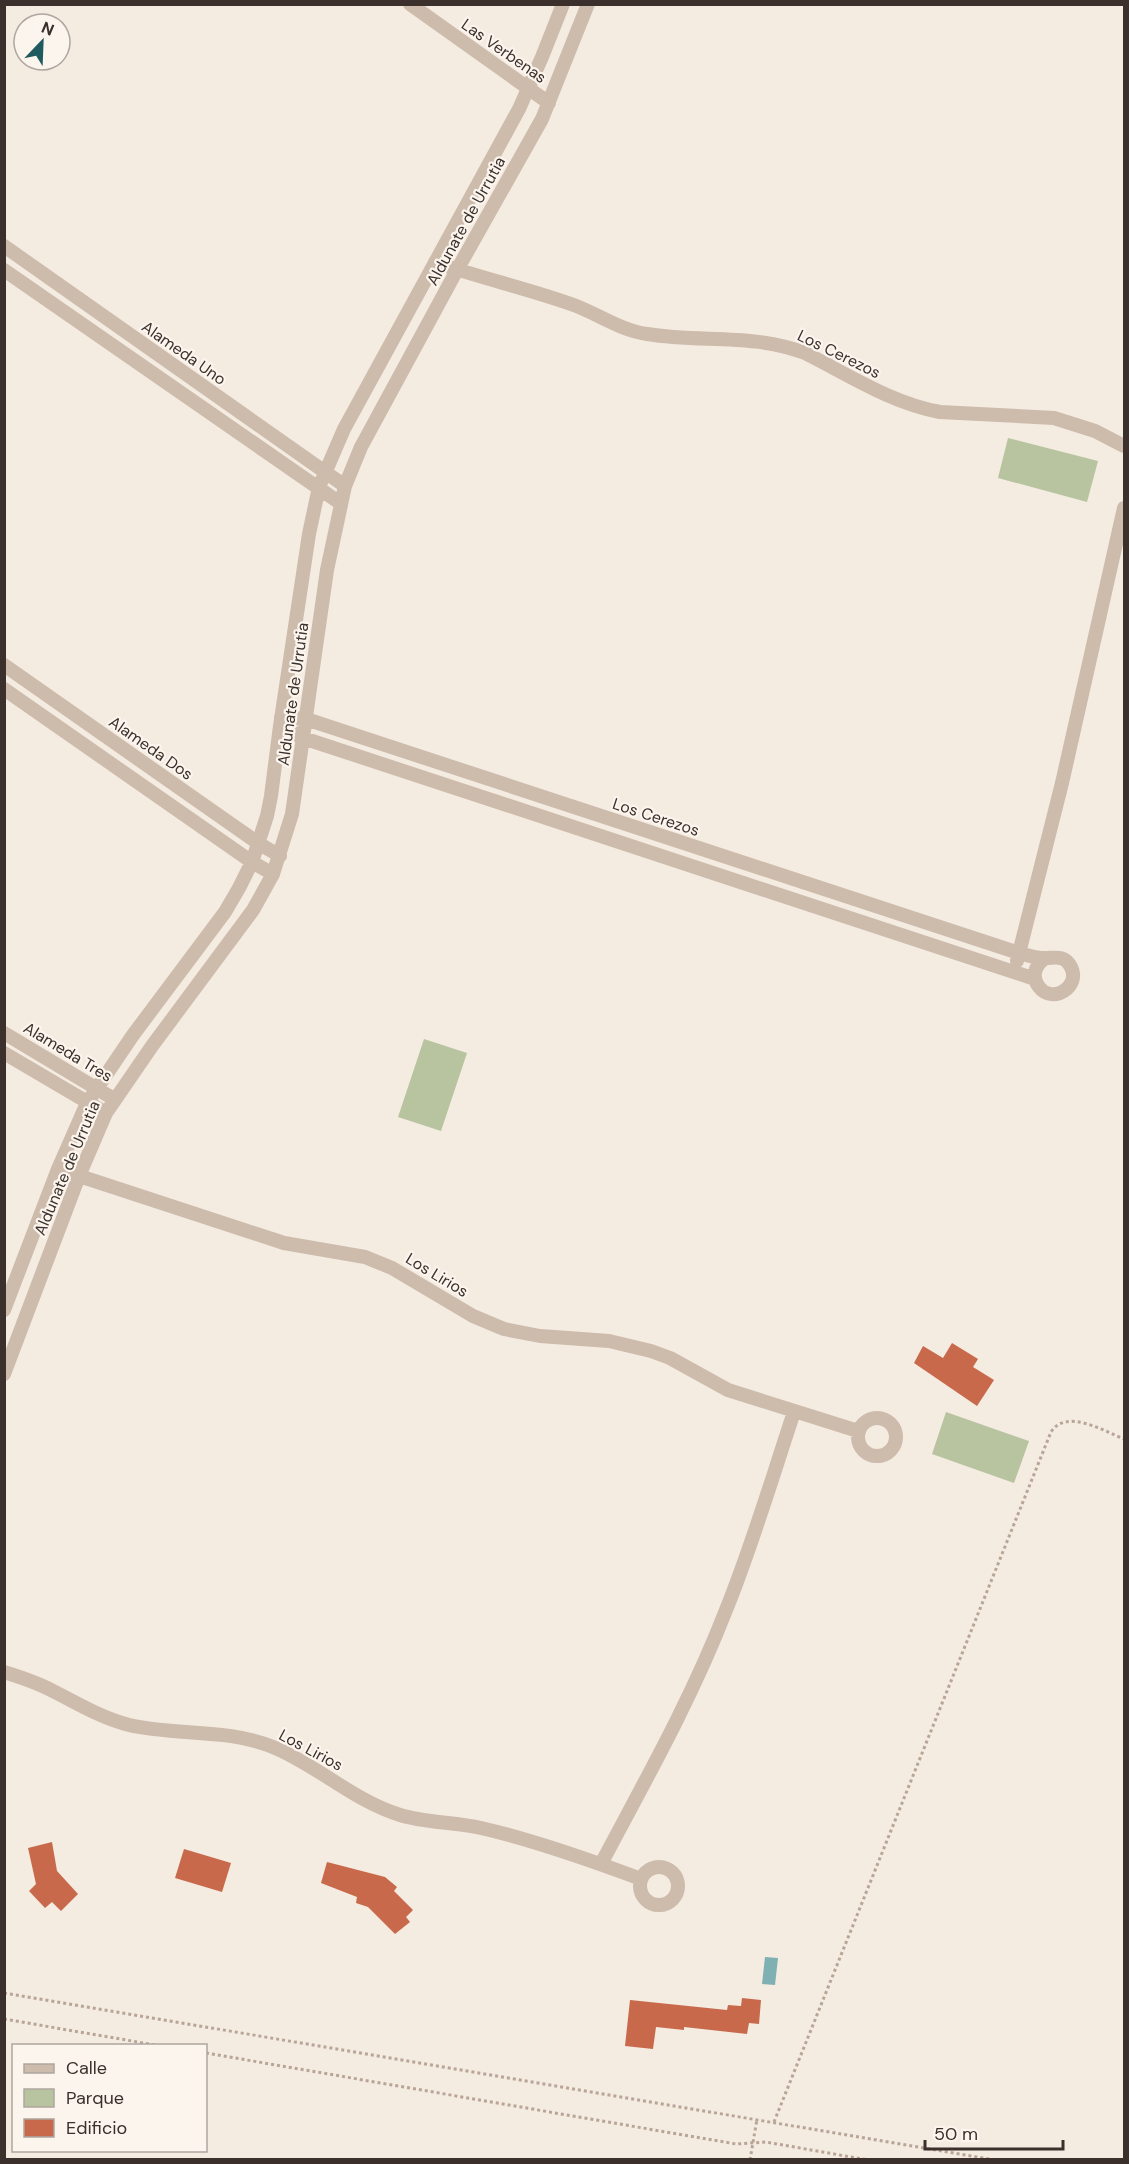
<svg xmlns="http://www.w3.org/2000/svg" width="1129" height="2164" viewBox="0 0 1129 2164" font-family="'DM Sans',sans-serif">
	<style>
		.green { fill: #b8c4a0 }
		.water { fill: #7fb0b2 }
		.building { fill: #c8694b }
		.lines { fill: none; stroke-linecap: round; stroke-linejoin: round }
		.path { stroke: #b9a596; stroke-width: 3; stroke-dasharray: 3 3; stroke-linecap: butt }
		.minor { stroke: #cdbbac; stroke-width: 14 }
		.labels { text-anchor: middle; dominant-baseline: central; stroke-width: 4.5; stroke-linejoin: round; paint-order: stroke }
		.street-label { font-size: 16px; fill: #3b302b; stroke: #fbf5ee }
	</style>
	<rect width="100%" height="100%" fill="#f4ebe1"/>
	<path class="green" d="M1008 438 1098 461 1087 502 998 478Z
		M424 1039 467 1053 441 1131 398 1117Z
		M946 1412 1029 1441 1014 1483 932 1454Z"/>
	<path class="water" d="M765 1957 778 1958 775 1985 762 1984Z"/>
	<path class="building" d="M952 1343 978 1359 973 1367 994 1380 977 1406 914 1363 923 1346 943 1358Z
		M52 1842 57 1871 78 1894 61 1911 52 1902 45 1908 29 1891 36 1884 28 1848Z
		M184 1849 231 1863 222 1892 175 1878Z
		M327 1862 385 1877 397 1887 394 1891 413 1910 406 1917 410 1922 395 1934 368 1907 356 1903 357 1897 321 1883Z
		M742 1998 761 2000 759 2024 749 2023 747 2034 684 2027V2030L656 2027 653 2049 625 2046 630 2000 727 2010 728 2005 741 2006Z"/>
	<g class="lines">
		<path class="path" d="M4 1993 995 2160
			M4 2019 161 2046
			M206 2053 736 2144 766 2142 868 2160
			M774 2122 1051 1432C1066 1408 1104 1431 1124 1439
			M750 2160 757 2119"/>
		<path class="minor" d="M410 4 549 103
			M4 246 345 486
			M435 262C480 278 526 288 571 304 597 313 619 330 647 334 702 343 751 333 805 353 849 375 891 403 940 412L1054 418 1095 431 1124 446
			M4 270 340 503
			M4 665 258 843 280 856
			M4 689 252 862 273 874
			M281 717 306 719 1019 953C1027 955 1035 958 1042 958 1053 959 1064 953 1071 967 1081 986 1053 1005 1039 987 1031 977 1035 966 1044 959
			M280 726 303 738 1035 979
			M1017 961 1062 783 1124 508
			M4 1033 114 1099
			M4 1053 106 1113
			M58 1169 284 1243 365 1257 392 1268 473 1316 504 1329 540 1336 609 1341 651 1351 670 1358 728 1390 858 1431
			M4 1310 58 1169 87 1103 133 1035 225 912 239 888 252 862 267 816 271 796 280 726 309 534 319 487 344 429 519 109 542 57 563 4
			M4 1374 79 1176 106 1113 152 1046 253 910 273 874 292 814 327 570 345 486 361 447 457 270 542 119 588 4
			M858 1437a19 19 0 1 1 38 0a19 19 0 1 1-38 0Z
			M4 1672C20 1677 36 1682 51 1690 77 1703 101 1718 129 1725 177 1736 227 1728 273 1747 317 1765 354 1801 400 1815 426 1823 454 1822 481 1828 534 1840 590 1860 641 1879
			M601 1864C645 1781 692 1698 726 1610 752 1546 772 1478 794 1412
			M640 1886a19 19 0 1 1 38 0a19 19 0 1 1-38 0Z"/>
	</g>
	<g class="labels">
		<g class="street-label">
			<text transform="translate(504 51) rotate(35)">Las Verbenas</text>
			<text transform="translate(466 221) rotate(-61)">Aldunate de Urrutia</text>
			<text transform="translate(184 353) rotate(35)">Alameda Uno</text>
			<text transform="translate(839 354) rotate(26)">Los Cerezos</text>
			<text transform="translate(293 694) rotate(-82)">Aldunate de Urrutia</text>
			<text transform="translate(151 748) rotate(35)">Alameda Dos</text>
			<text transform="translate(656 817) rotate(18)">Los Cerezos</text>
			<text transform="translate(68 1052) rotate(31)">Alameda Tres</text>
			<text transform="translate(67 1168) rotate(-67)">Aldunate de Urrutia</text>
			<text transform="translate(437 1275) rotate(31)">Los Lirios</text>
			<text transform="translate(311 1750) rotate(28)">Los Lirios</text>
		</g>
	</g>
	<rect width="1129" height="2164" fill="none" stroke="#3b302b" stroke-width="12"/>
	<rect x="12" y="2044" width="195" height="108" fill="#fbf5ee" stroke="#aea6a0" stroke-width="1.5"/>
	<rect x="24" y="2064" width="30" height="9" fill="#cdbbac" stroke="#aea6a0" stroke-width="1.5"/>
	<text x="66" y="2074" font-size="18" fill="#3b302b">Calle</text>
	<rect x="24" y="2089" width="30" height="18" fill="#b8c4a0" stroke="#aea6a0" stroke-width="1.5"/>
	<text x="66" y="2104" font-size="18" fill="#3b302b">Parque</text>
	<rect x="24" y="2119" width="30" height="18" fill="#c8694b" stroke="#aea6a0" stroke-width="1.5"/>
	<text x="66" y="2134" font-size="18" fill="#3b302b">Edificio</text>
	<g transform="translate(42 42) rotate(23)"><circle r="28" fill="#fbf5ee" stroke="#aea6a0" stroke-width="1.5"/>
	<path d="M0-4.5L10 22L0 15L-10 22Z" fill="#1f5a5e"/>
	<text y="-9" font-size="16" font-weight="bold" text-anchor="middle" fill="#3b302b">N</text>
	</g>
	<path d="M925 2140v9h138v-9" fill="none" stroke="#3b302b" stroke-width="3"/>
	<text x="934" y="2140" font-size="18" fill="#3b302b" stroke="#fbf5ee" stroke-width="4.5" paint-order="stroke">50 m</text>
</svg>
